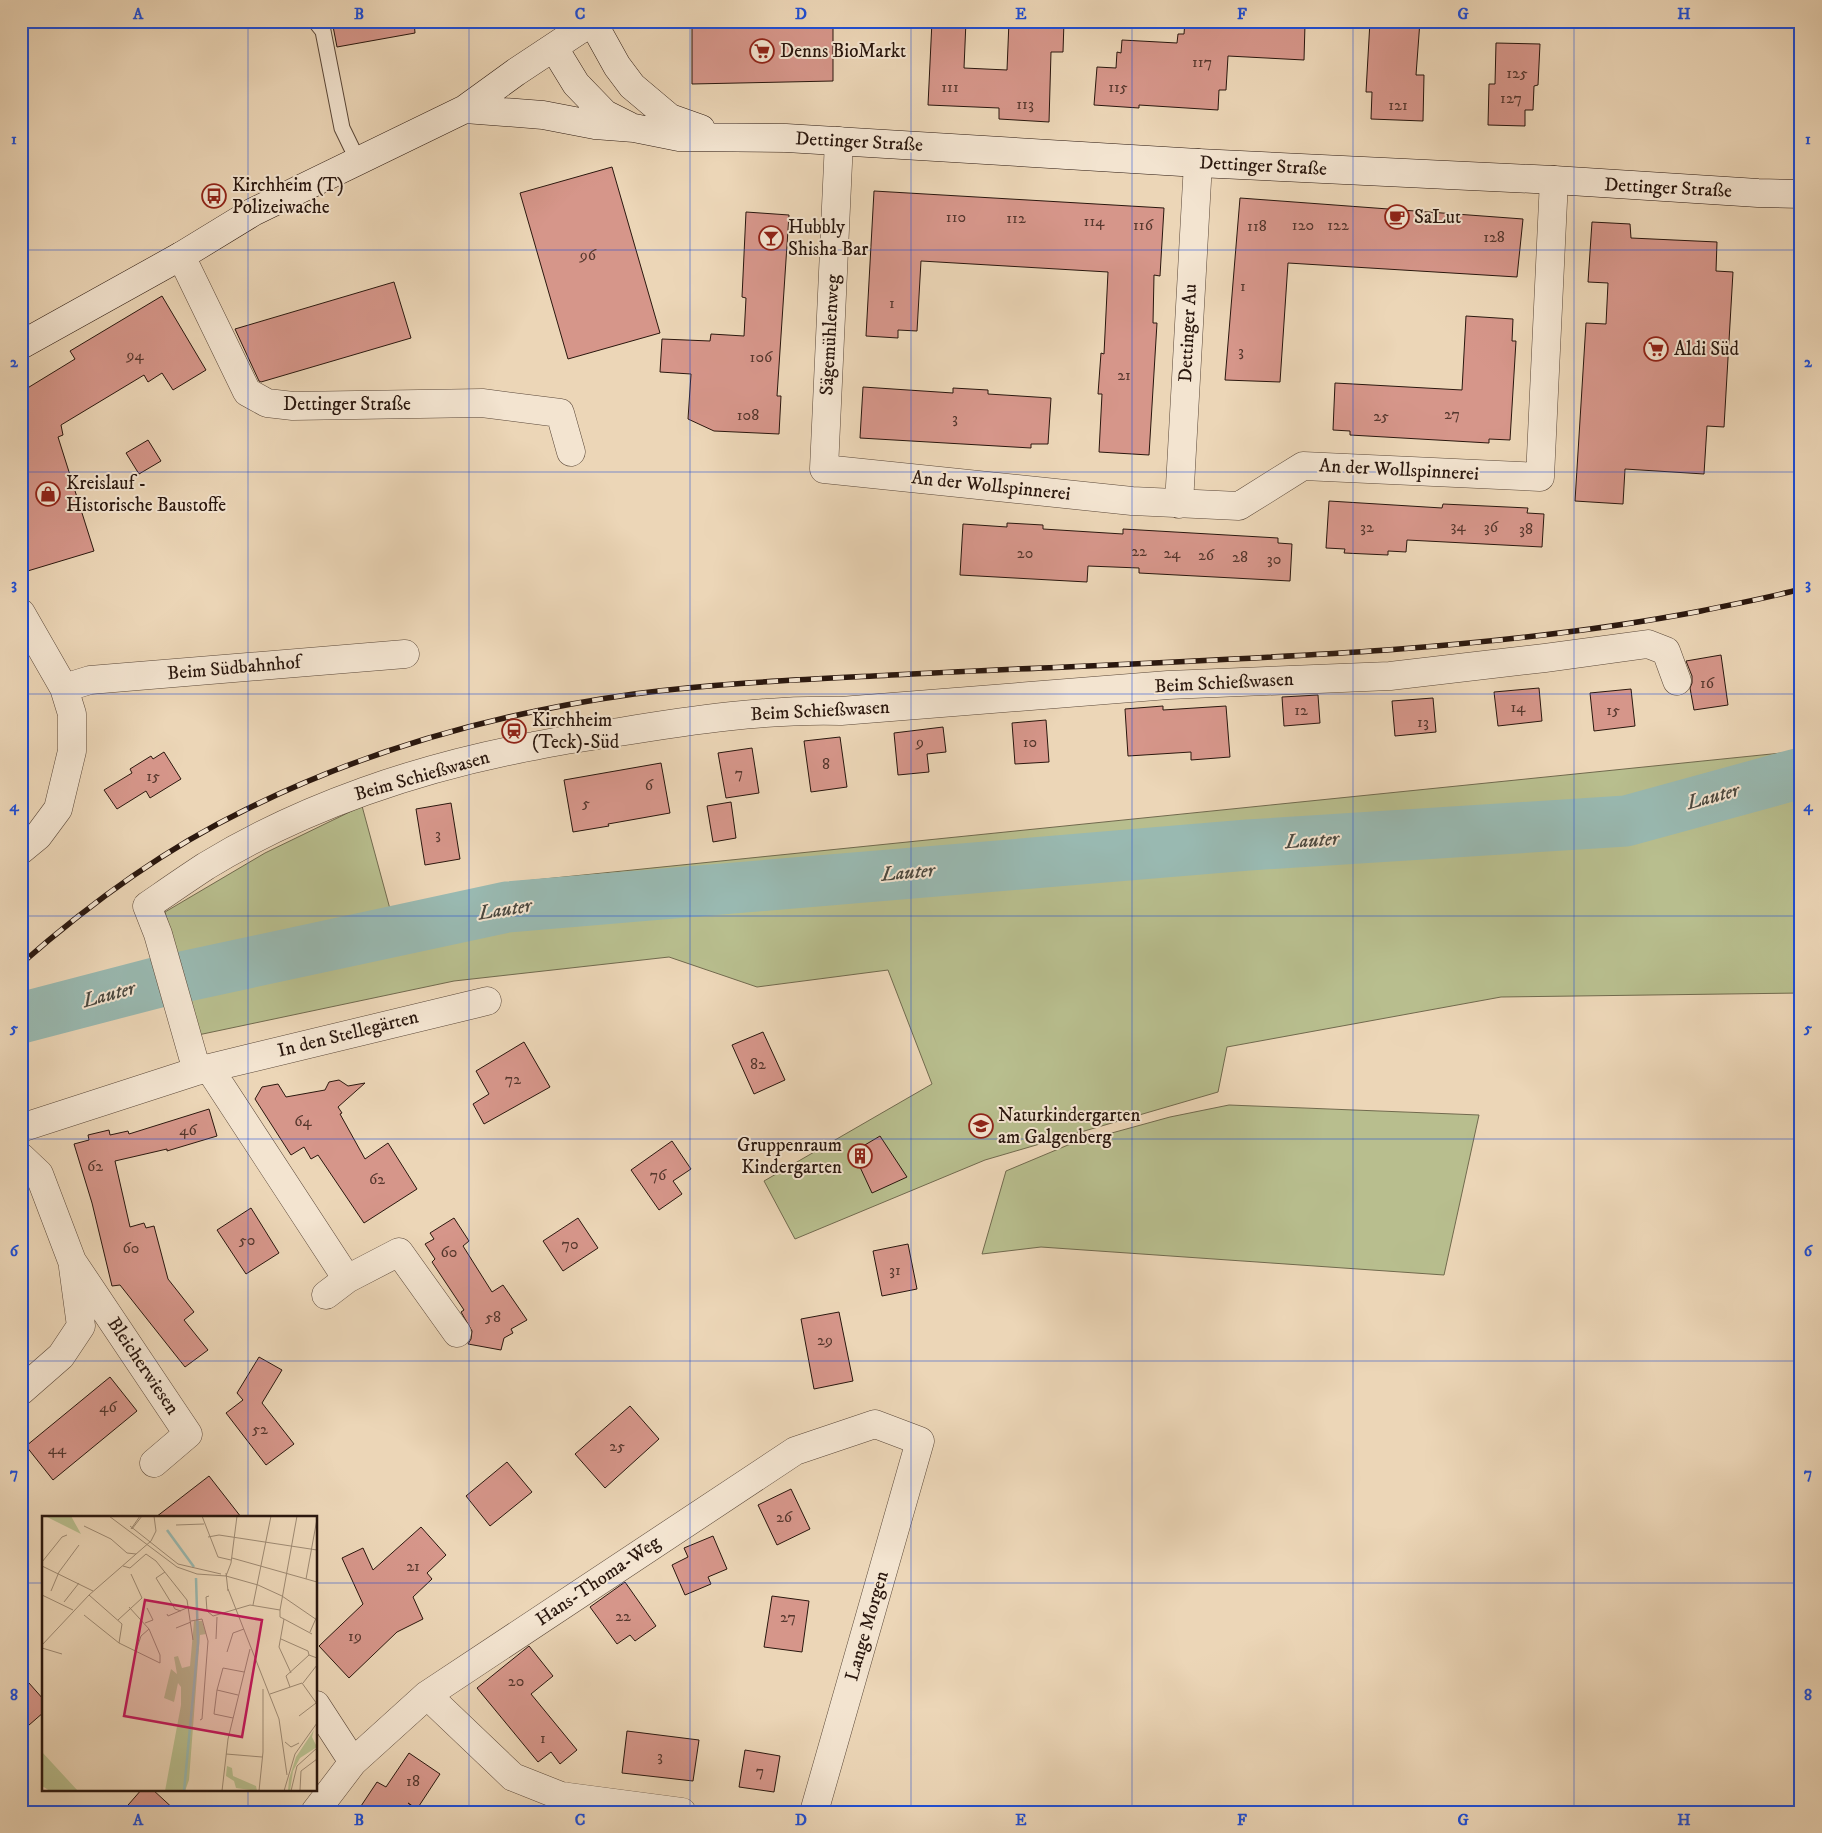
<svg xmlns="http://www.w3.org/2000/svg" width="1822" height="1833" viewBox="0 0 1822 1833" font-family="'IM FELL DW Pica',serif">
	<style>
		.green { fill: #b8be8e; stroke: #716a4e }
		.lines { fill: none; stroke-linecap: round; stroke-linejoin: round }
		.river { stroke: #99b9b1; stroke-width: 51 }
		.building { fill: #d6968a; stroke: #2a170e }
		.lane-casing { stroke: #5a4738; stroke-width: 17 }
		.street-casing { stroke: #5a4738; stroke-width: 29 }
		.secondary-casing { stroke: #2a170e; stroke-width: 29 }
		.lane { stroke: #f3e4d0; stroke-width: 15 }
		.street { stroke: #f3e4d0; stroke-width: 28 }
		.secondary { stroke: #f3e4d0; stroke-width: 28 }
		.rail-casing { stroke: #2a170e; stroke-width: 5.5 }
		.rail { stroke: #f3e4d0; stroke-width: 4; stroke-dasharray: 11; stroke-linecap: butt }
		.grid { fill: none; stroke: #1d4ed8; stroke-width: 1; stroke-opacity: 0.55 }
		.labels { text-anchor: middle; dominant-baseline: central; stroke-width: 4; stroke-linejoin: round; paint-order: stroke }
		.number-label { font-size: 16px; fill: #55372d }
		.poi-label { font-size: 19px; fill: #2a170e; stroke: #f3e4d0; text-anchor: start }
		.street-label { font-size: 19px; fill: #2a170e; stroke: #f3e4d0 }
		.water-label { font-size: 20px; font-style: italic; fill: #4b483f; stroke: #f3e4d0 }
		.inset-river { fill: none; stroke: #99b9b1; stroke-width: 2.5 }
		.inset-road { fill: none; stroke: #9e8a73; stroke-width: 1 }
		.view { fill: #c2185b; fill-opacity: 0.15; stroke: #c2185b; stroke-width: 2.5 }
		.inset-edge { fill: none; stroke: #2a170e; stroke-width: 2.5 }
		.neatline { fill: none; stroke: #1d4ed8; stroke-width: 2 }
		.grid-label { font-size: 16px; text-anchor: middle; font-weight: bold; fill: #1d4ed8 }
	</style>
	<rect width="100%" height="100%" fill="#ecd6b7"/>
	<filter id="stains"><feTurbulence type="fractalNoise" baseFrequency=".004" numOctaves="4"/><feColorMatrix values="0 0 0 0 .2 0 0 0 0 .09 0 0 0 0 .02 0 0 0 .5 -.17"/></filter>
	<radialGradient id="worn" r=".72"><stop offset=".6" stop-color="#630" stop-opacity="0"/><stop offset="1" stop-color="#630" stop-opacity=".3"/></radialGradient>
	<path class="green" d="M1801 751V993L1501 997 1227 1047 1218 1092 985 1160 795 1239 764 1181 932 1084 888 970 757 987 669 957 454 981 198 1035 165 912 265 853 362 806 390 909 505 883Z
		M1229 1105 1479 1115 1444 1275 1041 1247 982 1254 1006 1171 1068 1145 1170 1117Z"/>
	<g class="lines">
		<path class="river" d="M21 1018 159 982 507 907 1248 845 1626 821 1801 773"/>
	</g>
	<path class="building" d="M332 21H414L415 33 337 47Z
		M692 21H833V81L692 84Z
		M932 21H966L964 68 1007 70 1009 21H1064L1063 52H1051L1049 122 999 119V108L928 105Z
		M1185 21H1251L1305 24 1304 60 1228 56 1226 90H1219L1218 110 1139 105V108L1094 105 1097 67 1116 68 1117 52 1121 53 1122 40 1177 43 1178 34H1184Z
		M1370 21H1420L1416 75H1424L1423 121 1371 119 1372 92H1366Z
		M1496 43 1540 44 1538 85 1534 86 1533 110H1525V126L1488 125 1489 84H1495Z
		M612 167 660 333 568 359 520 193Z
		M874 191 1164 208 1160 276 1154 275 1153 323H1157L1149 455 1099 452 1102 394H1098L1101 353 1104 354 1108 272 921 261 917 331 898 330V338L866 336Z
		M1240 198 1523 219 1517 277 1288 263 1280 382 1225 380Z
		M746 212 789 215 777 396H781L779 434 714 431 688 419 691 374 660 372 662 339 710 341 711 334 744 336 746 298 742 297Z
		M1592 222 1630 224 1631 238 1717 242 1716 271 1733 272 1724 427 1707 426 1704 474 1625 469 1623 504 1575 501 1586 323 1606 324 1608 283 1588 282Z
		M394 282 411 338 261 382 259 381 235 329Z
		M162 296 206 370 173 390 162 373 148 382 144 375 61 425 63 435 58 437 94 551 21 573V392L75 359 70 351Z
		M1466 316 1513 319 1512 341H1516L1510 440 1489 439V443L1350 435V431L1333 430 1335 383 1462 390Z
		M863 387 953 393V388L988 390V394L1051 398 1048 444H1031V448L860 438Z
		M148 440 161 461 139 474 126 453Z
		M1329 501 1442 508 1443 504 1528 508 1527 513 1544 514 1542 547 1407 540 1406 552 1388 551V555L1344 553 1345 549 1326 548Z
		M1007 523 1043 525V529L1123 534V529L1278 538V543L1292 544 1290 581 1139 573V568L1088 566 1087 582 960 575 963 524 1007 527Z
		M1721 655 1728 705 1694 710 1690 688 1692 683V676L1686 661Z
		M1539 688 1542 721 1498 726 1494 692Z
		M1631 689 1635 726 1594 731 1590 693Z
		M1318 695 1320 723 1284 726 1282 697Z
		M1433 698 1436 732 1395 736 1392 701Z
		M1163 706V710L1226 706 1230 757 1191 760V752L1128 756 1125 709Z
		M1046 720 1049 762 1015 764 1012 723Z
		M943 727 946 752 927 754 929 772 898 775 894 733Z
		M840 737 847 787 811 792 804 741Z
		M752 748 759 793 726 798 718 753Z
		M164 752 181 779 150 798 146 791 117 809 104 790 132 773 130 769 151 756 153 759Z
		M661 763 670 813 608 824 609 826 573 832 564 780Z
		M731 802 736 838 713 842 707 806Z
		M451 803 460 859 425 865 416 809Z
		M763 1032 785 1080 754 1094 732 1045Z
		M524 1042 550 1087 484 1124 473 1104 489 1094 476 1071Z
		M339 1080 348 1086 365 1083 338 1107 342 1113 340 1114 365 1159 388 1143 417 1189 364 1223 318 1155 311 1159 304 1147 291 1155 255 1099 262 1087 278 1084 286 1097 325 1090 329 1082Z
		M209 1109 217 1136 167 1151V1149L115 1161 130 1227 144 1223 146 1228 154 1226 168 1279 194 1312 184 1320 208 1350 185 1367 120 1285 112 1286 92 1203 74 1144 89 1140 88 1135 109 1130 110 1135 128 1131 129 1134Z
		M880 1136 907 1177 872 1193 853 1152Z
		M672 1141 691 1169 673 1181 682 1194 659 1210 631 1170Z
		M251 1208 279 1253 246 1274 217 1230Z
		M454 1218 469 1241 463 1246 492 1292 503 1285 527 1320 511 1329 513 1333 504 1338 501 1350 468 1344 471 1339 472 1331 461 1312 464 1310 432 1262 435 1259 425 1244 434 1239 430 1233Z
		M578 1218 598 1248 563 1271 543 1241Z
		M908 1244 917 1289 882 1296 873 1251Z
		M839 1312 853 1381 814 1389 801 1319Z
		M259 1357 282 1370 262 1403 294 1444 266 1465 226 1413 243 1400 237 1393Z
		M110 1377 137 1411 53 1480 26 1446Z
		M630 1406 659 1439 605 1488 575 1454Z
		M507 1462 532 1492 490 1526 466 1496Z
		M209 1476 241 1517H156Z
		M791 1489 810 1529 777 1545 758 1505Z
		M421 1527 446 1555 427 1573 432 1579 413 1597 423 1619 397 1632 349 1678 319 1646 363 1604 342 1558 363 1548 373 1570Z
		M713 1536 727 1569 708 1577 711 1584 685 1595 672 1565 688 1557 684 1548Z
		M625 1582 656 1626 635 1641 630 1635 617 1644 590 1607Z
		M772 1596 809 1601 802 1652 764 1647Z
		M529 1646 553 1676 531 1694 577 1750 560 1764 551 1752 538 1762 477 1688Z
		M21 1674 44 1700V1712L21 1732Z
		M627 1731 699 1740 693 1781 622 1773Z
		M745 1750 780 1756 774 1792 739 1787Z
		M409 1753 440 1774 417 1809 408 1803 420 1812H357L377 1782 386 1787Z
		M142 1789H152L177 1812H122Z"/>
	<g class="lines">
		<g class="lane-casing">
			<path id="lane" d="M315 21 323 31 342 128 358 161"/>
		</g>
		<g class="street-casing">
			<path id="street" d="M839 141 824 469 1132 501 1239 506 1303 466 1540 477 1554 180
				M181 256 247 392 267 403 293 406 482 403 560 413 571 452
				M1179 504 1198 163
				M21 613 64 688 72 714V751L58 809 38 836 21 850
				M64 688 90 680 405 654
				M209 1068 347 1279
				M197 1071 158 934 147 906C166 893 186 879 206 866 304 806 421 767 534 746 562 740 591 736 619 732 692 720 767 709 841 711L1168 685 1390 676 1545 658 1648 644 1666 651 1677 681
				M21 1128 197 1071 487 1001
				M21 1157 39 1174 72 1261 188 1434 154 1463
				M326 1295 347 1279 399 1252 457 1333
				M21 1391 61 1356 81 1326 73 1267
				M427 1695 513 1777 561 1796 682 1812
				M316 1705 353 1762
				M315 1812 353 1762 427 1695 795 1451 875 1424 920 1441 814 1812"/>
		</g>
		<g class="secondary-casing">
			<path id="secondary" d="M592 21 617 66 632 86 670 118 701 129
				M554 48 576 84 605 114 629 126
				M465 109 543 115 595 125 634 128 679 137 786 138 1198 163 1554 180 1758 193 1801 194
				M21 345 181 256 253 212 465 109 516 72 593 21"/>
		</g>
		<use href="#lane" class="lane"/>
		<use href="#street" class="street"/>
		<use href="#secondary" class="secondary"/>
		<g class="rail-casing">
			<path id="rail" d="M21 964C88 905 163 850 243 811 365 750 498 713 634 694 726 682 819 679 912 674 1070 666 1229 661 1387 650 1492 642 1597 631 1701 611 1734 604 1768 598 1801 589"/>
		</g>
		<use href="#rail" class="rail"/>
	</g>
	<path class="grid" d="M248 21V1517M469 21V1812M690 21V1812M911 21V1812M1132 21V1812M1353 21V1812M1574 21V1812M21 250H1801M21 472H1801M21 694H1801M21 916H1801M21 1139H1801M21 1361H1801M21 1583H44M316 1583H1801M248 1789V1812"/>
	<defs>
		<g id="supermarket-ring" transform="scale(1.25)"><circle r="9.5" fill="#f3e4d0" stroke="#8f2418" stroke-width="1.5"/><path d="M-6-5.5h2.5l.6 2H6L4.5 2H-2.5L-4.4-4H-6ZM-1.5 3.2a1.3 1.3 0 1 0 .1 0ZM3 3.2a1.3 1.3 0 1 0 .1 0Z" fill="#8f2418"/></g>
		<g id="bus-ring" transform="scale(1.25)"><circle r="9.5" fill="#f3e4d0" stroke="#8f2418" stroke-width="1.5"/><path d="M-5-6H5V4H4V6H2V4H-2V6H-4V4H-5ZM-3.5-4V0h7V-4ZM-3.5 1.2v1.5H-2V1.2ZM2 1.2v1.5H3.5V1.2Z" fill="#8f2418"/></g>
		<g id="cafe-ring" transform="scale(1.25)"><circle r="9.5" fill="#f3e4d0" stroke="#8f2418" stroke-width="1.5"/><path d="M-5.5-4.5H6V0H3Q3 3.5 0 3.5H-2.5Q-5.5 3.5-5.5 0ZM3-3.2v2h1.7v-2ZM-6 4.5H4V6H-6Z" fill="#8f2418"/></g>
		<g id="bar-ring" transform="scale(1.25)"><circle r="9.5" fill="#f3e4d0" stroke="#8f2418" stroke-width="1.5"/><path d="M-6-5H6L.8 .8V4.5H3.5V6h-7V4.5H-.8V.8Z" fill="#8f2418"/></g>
		<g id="shop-ring" transform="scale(1.25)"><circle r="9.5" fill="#f3e4d0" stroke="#8f2418" stroke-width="1.5"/><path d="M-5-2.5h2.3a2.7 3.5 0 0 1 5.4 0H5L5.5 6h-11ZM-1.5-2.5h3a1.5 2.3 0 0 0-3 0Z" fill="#8f2418"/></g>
		<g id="station-ring" transform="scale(1.25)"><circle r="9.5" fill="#f3e4d0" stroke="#8f2418" stroke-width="1.5"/><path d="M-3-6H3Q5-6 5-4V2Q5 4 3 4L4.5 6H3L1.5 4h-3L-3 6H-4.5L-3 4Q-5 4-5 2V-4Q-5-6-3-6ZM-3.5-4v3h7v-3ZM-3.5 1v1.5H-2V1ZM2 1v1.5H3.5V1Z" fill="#8f2418"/></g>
		<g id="school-ring" transform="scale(1.25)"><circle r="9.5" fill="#f3e4d0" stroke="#8f2418" stroke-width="1.5"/><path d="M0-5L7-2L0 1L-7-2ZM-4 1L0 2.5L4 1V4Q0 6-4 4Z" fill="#8f2418"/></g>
		<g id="building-ring" transform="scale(1.25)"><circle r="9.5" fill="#f3e4d0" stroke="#8f2418" stroke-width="1.5"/><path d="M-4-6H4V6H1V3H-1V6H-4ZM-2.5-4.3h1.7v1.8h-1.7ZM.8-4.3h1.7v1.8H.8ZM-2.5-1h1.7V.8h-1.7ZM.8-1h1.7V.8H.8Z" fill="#8f2418"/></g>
	</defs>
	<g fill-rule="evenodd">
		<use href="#supermarket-ring" x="762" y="51"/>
		<use href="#bus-ring" x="214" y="196"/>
		<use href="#cafe-ring" x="1397" y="217"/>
		<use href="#bar-ring" x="771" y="238"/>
		<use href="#supermarket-ring" x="1656" y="349"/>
		<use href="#shop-ring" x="48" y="494"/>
		<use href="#station-ring" x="514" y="731"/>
		<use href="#school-ring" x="981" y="1126"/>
		<use href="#building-ring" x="860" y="1156"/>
	</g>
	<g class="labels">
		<g class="number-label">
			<text x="1202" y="62">117</text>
			<text x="1517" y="73">125</text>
			<text x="950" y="87">111</text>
			<text x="1118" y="87">115</text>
			<text x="1511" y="98">127</text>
			<text x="1025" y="104">113</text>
			<text x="1398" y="105">121</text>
			<text x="956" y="217">110</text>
			<text x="1016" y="218">112</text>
			<text x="1094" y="221">114</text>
			<text x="1143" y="225">116</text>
			<text x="1303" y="225">120</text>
			<text x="1338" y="225">122</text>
			<text x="1257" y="226">118</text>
			<text x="1494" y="237">128</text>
			<text x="588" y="255">96</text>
			<text x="1243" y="286">1</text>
			<text x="892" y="303">1</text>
			<text x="1241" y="351">3</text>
			<text x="135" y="355">94</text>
			<text x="761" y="357">106</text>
			<text x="1124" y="375">21</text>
			<text x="1452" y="414">27</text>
			<text x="748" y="415">108</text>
			<text x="1381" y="416">25</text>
			<text x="955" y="418">3</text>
			<text x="1458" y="526">34</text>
			<text x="1367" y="527">32</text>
			<text x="1491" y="527">36</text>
			<text x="1526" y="529">38</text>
			<text x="1139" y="551">22</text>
			<text x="1025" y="553">20</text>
			<text x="1172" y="553">24</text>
			<text x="1206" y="555">26</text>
			<text x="1240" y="557">28</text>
			<text x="1274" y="559">30</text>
			<text x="1707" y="683">16</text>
			<text x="1518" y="707">14</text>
			<text x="1301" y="710">12</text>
			<text x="1613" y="710">15</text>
			<text x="1423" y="722">13</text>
			<text x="920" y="742">9</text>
			<text x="1030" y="742">10</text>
			<text x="826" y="764">8</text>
			<text x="739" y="773">7</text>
			<text x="153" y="776">15</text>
			<text x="649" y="785">6</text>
			<text x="586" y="803">5</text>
			<text x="438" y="834">3</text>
			<text x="758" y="1064">82</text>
			<text x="513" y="1079">72</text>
			<text x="303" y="1121">64</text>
			<text x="188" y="1130">46</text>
			<text x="95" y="1166">62</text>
			<text x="658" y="1175">76</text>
			<text x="377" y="1179">62</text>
			<text x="247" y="1240">50</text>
			<text x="570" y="1244">70</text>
			<text x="131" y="1248">60</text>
			<text x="449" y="1252">60</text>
			<text x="895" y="1270">31</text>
			<text x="493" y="1317">58</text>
			<text x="825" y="1340">29</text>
			<text x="108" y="1407">46</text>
			<text x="260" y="1429">52</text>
			<text x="617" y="1446">25</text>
			<text x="57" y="1449">44</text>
			<text x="784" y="1517">26</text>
			<text x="413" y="1566">21</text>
			<text x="623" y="1616">22</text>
			<text x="788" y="1617">27</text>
			<text x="355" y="1636">19</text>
			<text x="516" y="1681">20</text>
			<text x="543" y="1738">1</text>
			<text x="660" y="1756">3</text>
			<text x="760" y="1771">7</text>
			<text x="413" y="1781">18</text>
		</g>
		<g class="poi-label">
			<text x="780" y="51">Denns BioMarkt</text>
			<text x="232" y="185">Kirchheim (T)<tspan x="232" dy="22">Polizeiwache</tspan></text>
			<text x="1414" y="217">SaLut</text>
			<text x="788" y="227">Hubbly<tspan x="788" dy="22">Shisha Bar</tspan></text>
			<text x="1674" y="349">Aldi Süd</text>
			<text x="66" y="483">Kreislauf -<tspan x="66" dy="22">Historische Baustoffe</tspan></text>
			<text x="532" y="720">Kirchheim<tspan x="532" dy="22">(Teck)-Süd</tspan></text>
			<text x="998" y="1115">Naturkindergarten<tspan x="998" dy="22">am Galgenberg</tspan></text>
			<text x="842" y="1145" text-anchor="end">Gruppenraum<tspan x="842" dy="22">Kindergarten</tspan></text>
		</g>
		<g class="street-label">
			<text transform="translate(859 142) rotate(3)">Dettinger Straße</text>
			<text transform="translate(1263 166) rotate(3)">Dettinger Straße</text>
			<text transform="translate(1668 188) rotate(3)">Dettinger Straße</text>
			<text transform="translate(1188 333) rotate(-87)">Dettinger Au</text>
			<text transform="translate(830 335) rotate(-87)">Sägemühlenweg</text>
			<text x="347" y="404">Dettinger Straße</text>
			<text transform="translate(1399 470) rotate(3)">An der Wollspinnerei</text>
			<text transform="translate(991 486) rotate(6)">An der Wollspinnerei</text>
			<text transform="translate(234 668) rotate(-5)">Beim Südbahnhof</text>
			<text transform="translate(1224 683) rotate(-3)">Beim Schießwasen</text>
			<text transform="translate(820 711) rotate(-3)">Beim Schießwasen</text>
			<text transform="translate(422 776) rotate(-16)">Beim Schießwasen</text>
			<text transform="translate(348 1034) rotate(-14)">In den Stellegärten</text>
			<text transform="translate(143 1366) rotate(56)">Bleicherwiesen</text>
			<text transform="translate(598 1581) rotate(-34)">Hans-Thoma-Weg</text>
			<text transform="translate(867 1626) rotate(-74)">Lange Morgen</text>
		</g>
		<g class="water-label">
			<text transform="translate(1713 797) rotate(-15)">Lauter</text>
			<text transform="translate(1312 841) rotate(-4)">Lauter</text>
			<text transform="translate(908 873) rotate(-5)">Lauter</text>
			<text transform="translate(505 910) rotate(-9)">Lauter</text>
			<text transform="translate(109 995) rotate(-15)">Lauter</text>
		</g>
	</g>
	<g transform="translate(42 1516)">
		<rect width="275" height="275" fill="#ecd6b7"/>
		<path d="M3 0H29L39 18ZM152 105H160L164 118 158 119 147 264 143 275H123L139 189V171L136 167 132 186 122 182 129 153 135 158 132 141 136 140 140 152 148 150ZM272 214 270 221 275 231 258 242 251 255 248 275H246L247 263 254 241ZM0 236 36 275H8L0 270ZM185 250 190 252 191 260 214 270 215 275 194 272 192 265 184 260Z" fill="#b8be8e"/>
		<path class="inset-river" d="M125 14 152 51M142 275 156 127 154 62"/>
		<path class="inset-road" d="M67 0 135 51 155 58 184 60M160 0 176 41 189 44M134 9 162 8M42 10 69 23 85 37 94 38M88 10 136 48 179 58M89 13 98 0M90 13 100 0M166 21 177 19 275 34M190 42 275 66M0 46 20 21 25 19M0 50 51 75M81 50 88 52 104 38 114 45 145 84 151 124M123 56 114 62 133 93 139 95M184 57 186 75M184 60 216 69 240 80 275 104M184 60 189 47 195 0M264 63 275 3M186 73 237 203 245 259M9 75 17 56 37 29M0 79 31 94M47 79 80 108 77 127M167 80 164 81 165 95 171 100 208 89 238 94M22 86 37 67M211 89 229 0M125 98 126 100 147 91M42 99 77 127 118 147V139L107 113 87 91M242 103 238 101V94L255 0M242 103 237 131 249 157M242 103 270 118M76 104 100 82 89 58M149 105 160 103 166 125 160 203 158 204M103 107 111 104 105 92M134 112 149 106M268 116 275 100M174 123 175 101M239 123 266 135 267 139M0 129 47 79 109 25 114 15 112 0M0 132 20 138M94 135 99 120 107 113M185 136 191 117 202 113M261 167 275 149M248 171 244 160 267 139 275 142M175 174 196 179M228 178 260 167 275 188M257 200 274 187M191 202 172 198 175 174 181 152 202 156M243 226 249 231 257 227M184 238 220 241M258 274 259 255 275 243M180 275 186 223 208 133M217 275 221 236V173M242 275 253 238 275 207M249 275 255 250 275 232"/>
		<path class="view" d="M103 84 220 104 200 221 82 200Z"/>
		<rect width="275" height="275" class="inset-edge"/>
	</g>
	<rect width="1822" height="1833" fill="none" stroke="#ecd6b7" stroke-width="55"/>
	<rect x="28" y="28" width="1766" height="1778" class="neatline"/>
	<g class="grid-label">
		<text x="138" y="19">A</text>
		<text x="359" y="19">B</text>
		<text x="580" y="19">C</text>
		<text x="801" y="19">D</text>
		<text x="1021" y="19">E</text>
		<text x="1242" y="19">F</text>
		<text x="1463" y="19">G</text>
		<text x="1684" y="19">H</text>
		<text x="14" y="144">1</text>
		<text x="1808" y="144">1</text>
		<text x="14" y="367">2</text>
		<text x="1808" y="367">2</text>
		<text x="14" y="589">3</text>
		<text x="1808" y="589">3</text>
		<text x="14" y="811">4</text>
		<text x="1808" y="811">4</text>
		<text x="14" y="1033">5</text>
		<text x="1808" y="1033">5</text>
		<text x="14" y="1256">6</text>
		<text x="1808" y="1256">6</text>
		<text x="14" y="1478">7</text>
		<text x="1808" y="1478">7</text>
		<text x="14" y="1700">8</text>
		<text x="1808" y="1700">8</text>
		<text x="138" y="1825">A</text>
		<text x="359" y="1825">B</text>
		<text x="580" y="1825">C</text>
		<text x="801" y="1825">D</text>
		<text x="1021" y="1825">E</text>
		<text x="1242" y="1825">F</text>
		<text x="1463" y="1825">G</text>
		<text x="1684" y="1825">H</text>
	</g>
	<rect width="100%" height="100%" filter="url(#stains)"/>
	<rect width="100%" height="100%" fill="url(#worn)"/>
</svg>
